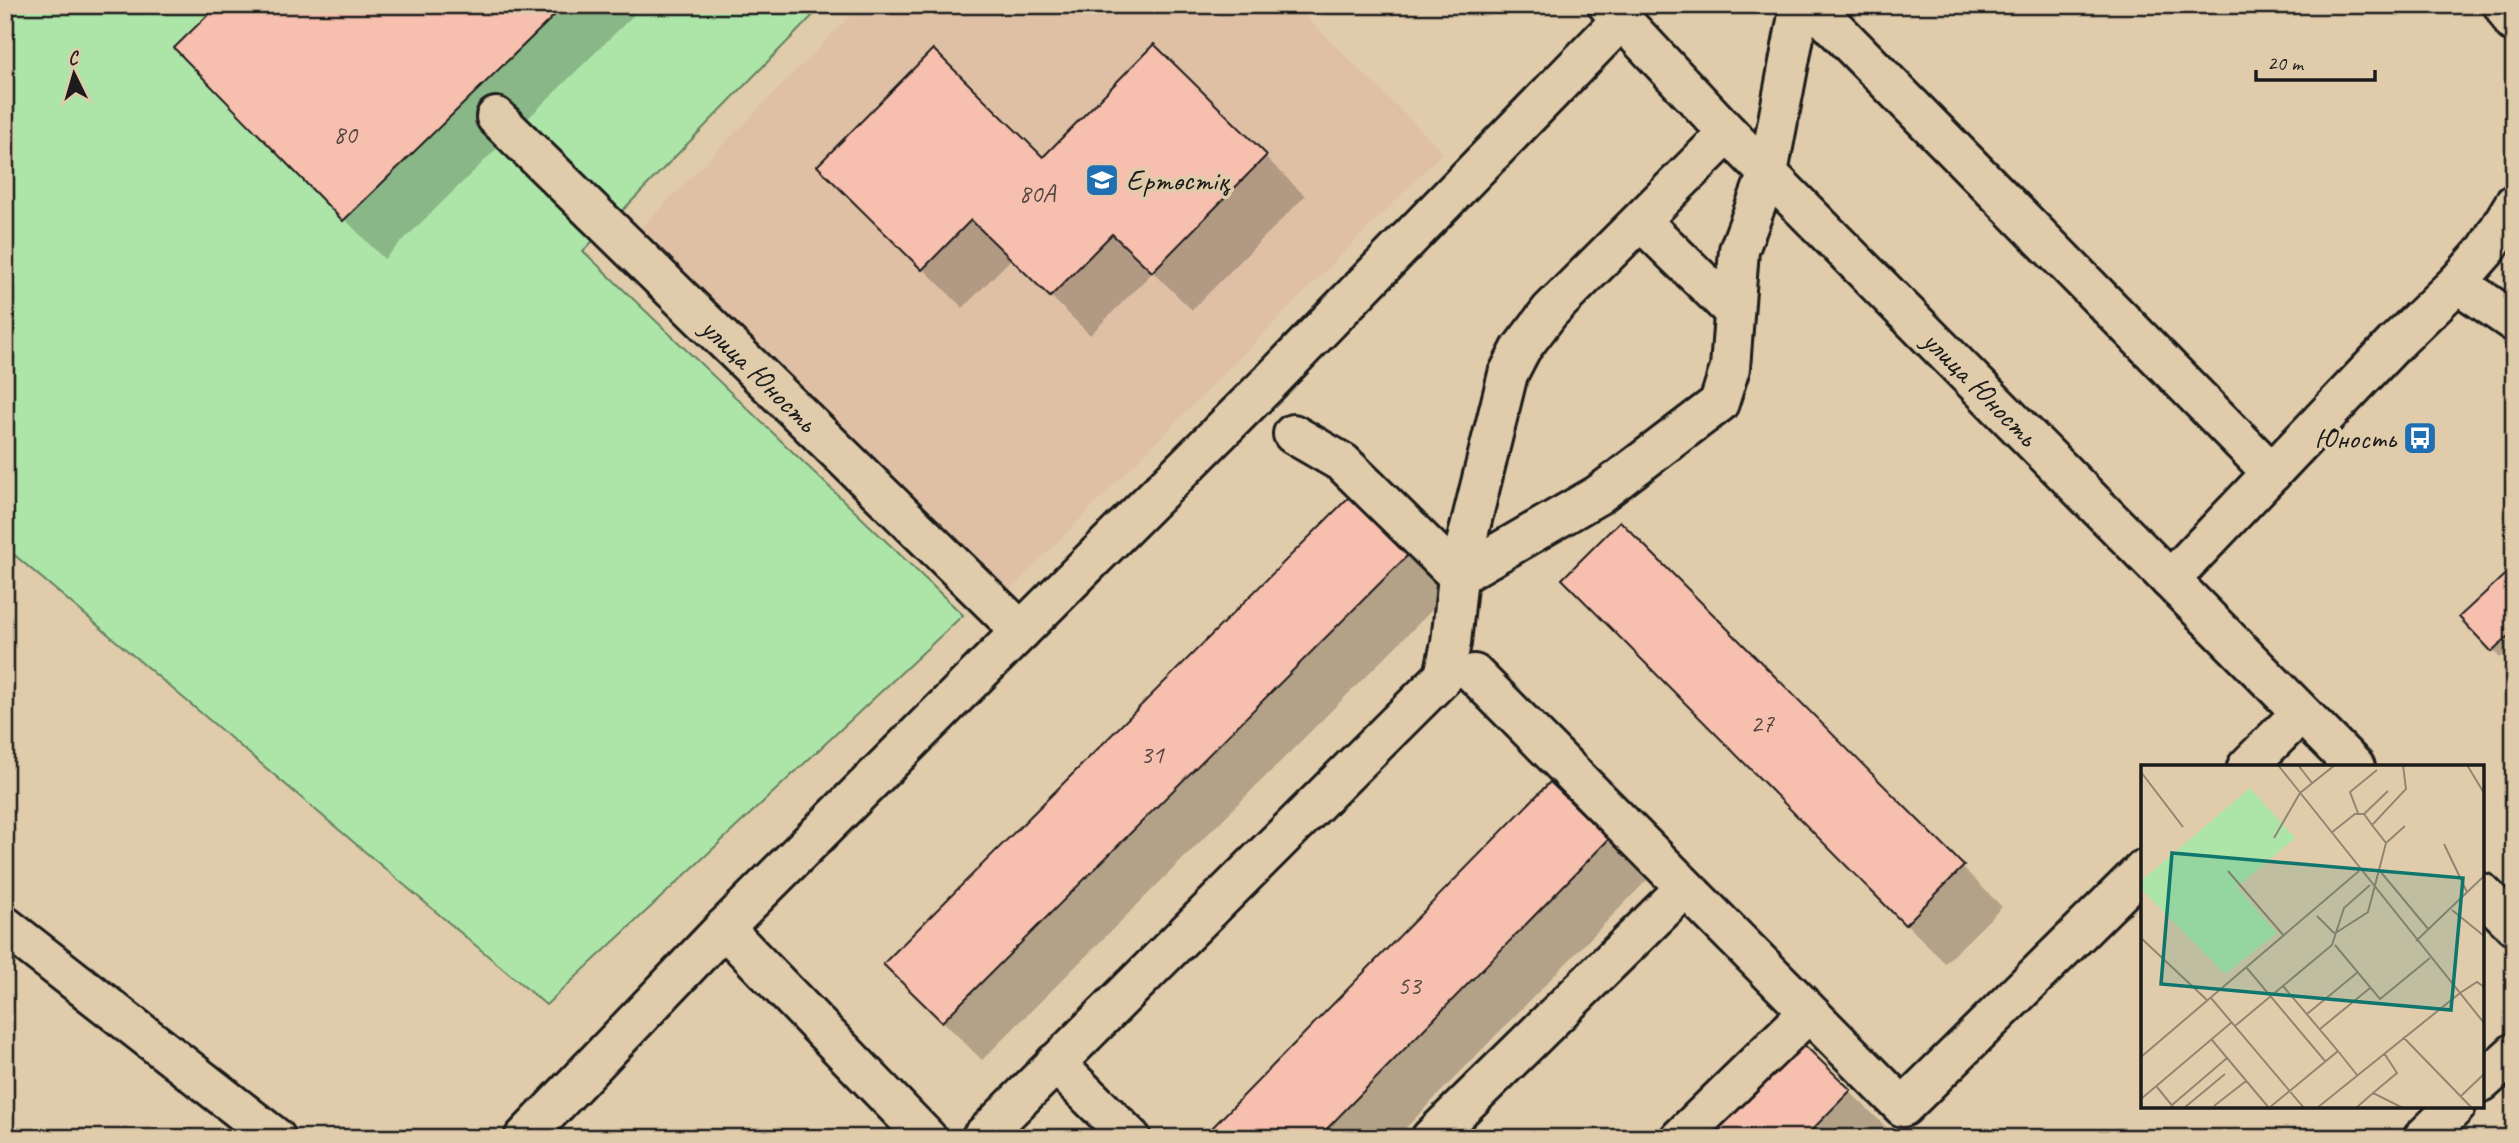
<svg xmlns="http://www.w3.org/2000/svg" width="2519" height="1143" viewBox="0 0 2519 1143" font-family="Caveat,sans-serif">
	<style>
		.built { fill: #dfc0a5 }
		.green { fill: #ade5a9; stroke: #648062; stroke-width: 2 }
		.shadow { fill: #0003 }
		.building { fill: #f7bfad; stroke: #1c1c1c; stroke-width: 2 }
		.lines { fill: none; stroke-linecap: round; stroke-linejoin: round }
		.minor-casing { stroke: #1c1c1c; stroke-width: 44 }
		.minor { stroke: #e0cbaa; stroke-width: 38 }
		.labels { text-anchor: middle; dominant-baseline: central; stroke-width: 7; stroke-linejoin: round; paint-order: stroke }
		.number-label { font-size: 26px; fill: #534540 }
		.poi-label { font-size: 30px; fill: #1c1c1c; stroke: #e0cbaa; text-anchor: start }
		.street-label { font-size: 30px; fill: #1c1c1c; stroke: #e0cbaa }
		.inset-road { fill: none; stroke: #928571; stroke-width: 2 }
		.view { fill: #0f766e; fill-opacity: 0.15; stroke: #0f766e; stroke-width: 3.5 }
		.inset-edge { fill: none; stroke: #1c1c1c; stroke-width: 3.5 }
	</style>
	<rect width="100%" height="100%" fill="#e0cbaa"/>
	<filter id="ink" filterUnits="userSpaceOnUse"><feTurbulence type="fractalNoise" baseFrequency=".0143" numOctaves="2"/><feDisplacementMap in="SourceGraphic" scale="14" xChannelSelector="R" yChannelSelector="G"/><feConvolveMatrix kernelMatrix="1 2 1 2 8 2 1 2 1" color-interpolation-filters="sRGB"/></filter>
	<g filter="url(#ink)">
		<path class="built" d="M861 5H1294L1443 152 1005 595 637 232Z"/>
		<path class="green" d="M15 5H823L583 251 963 615 546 1005 5 547V15Z"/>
		<path class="shadow" d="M220 5H644L384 259 176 48Z
			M1154 47 1305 196 1192 310 1153 272 1090 335 1012 258 963 308 859 205 1043 159Z
			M1361 487 1458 584 982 1060 885 964Z
			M1620 524 2002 907 1945 963 1564 579Z
			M2514 569V646L2500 658 2461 617Z
			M1550 784 1647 880 1396 1138H1220Z
			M1791 1034 1889 1130 1882 1138H1689Z"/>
		<path class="building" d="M218 5H565L343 221 174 48Z
			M1154 44 1267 155 1152 272 1112 234 1050 297 971 220 922 270 817 166 933 49 1043 157Z
			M1361 485 1420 543 942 1022 883 964Z
			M1620 521 1964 866 1905 925 1562 579Z
			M2514 566V631L2492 652 2459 617Z
			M1550 782 1609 839 1318 1138H1218L1210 1130Z
			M1791 1032 1851 1090 1804 1138H1687Z"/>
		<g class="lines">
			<g class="minor-casing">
				<g id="minor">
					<path id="s1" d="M1608 5 1728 133 2355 767"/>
					<path d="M1812 5 2272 473"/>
					<path d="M2503 5 2514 23"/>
					<path id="s2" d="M496 117 1021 631"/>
					<path d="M1641 221 1734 312"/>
					<path d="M2457 283 2514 322"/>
					<path d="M1293 434 1343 463 1458 576"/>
					<path d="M1458 576 1598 495 1719 403 1730 368 1739 250 1768 173 1800 5"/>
					<path d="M2170 580 2394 344 2457 283 2487 249 2514 204"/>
					<path d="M1474 674 1903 1107 2143 870"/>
					<path d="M2247 767 2301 713"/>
					<path d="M2482 893 2514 925"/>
					<path d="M5 926 276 1138"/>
					<path d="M724 928 927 1138"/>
					<path d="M1055 1063 1131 1138"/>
					<path d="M2482 1082 2514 1053"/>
					<path d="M524 1138 724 928 1269 383 1621 20"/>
					<path d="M981 1138 1444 676 1451 643 1458 576 1508 374 1521 349 1550 311 1728 133"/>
					<path d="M1431 1138 1685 888"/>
					<path d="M1680 1138 1808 1013"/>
					<path d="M2423 1138 2456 1106"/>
				</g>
			</g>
			<use href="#minor" class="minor"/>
		</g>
	</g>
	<defs>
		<g id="school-square" transform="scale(1.75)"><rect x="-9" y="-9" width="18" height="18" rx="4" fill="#1f6fb2" stroke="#e0cbaa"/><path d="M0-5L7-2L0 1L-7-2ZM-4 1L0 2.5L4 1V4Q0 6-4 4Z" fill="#fff"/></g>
		<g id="bus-square" transform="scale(1.75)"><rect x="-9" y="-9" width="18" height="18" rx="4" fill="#1f6fb2" stroke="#e0cbaa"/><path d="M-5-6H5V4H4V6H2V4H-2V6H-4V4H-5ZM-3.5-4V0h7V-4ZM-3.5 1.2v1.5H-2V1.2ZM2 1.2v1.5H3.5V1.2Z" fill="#fff"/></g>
	</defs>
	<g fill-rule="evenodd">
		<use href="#school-square" x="1102" y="180"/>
		<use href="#bus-square" x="2420" y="438"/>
	</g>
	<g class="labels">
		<g class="number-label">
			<text x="345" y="134">80</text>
			<text x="1037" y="193">80А</text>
			<text x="1762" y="723">27</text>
			<text x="1152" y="754">31</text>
			<text x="1409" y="985">53</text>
		</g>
		<g class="poi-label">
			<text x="1126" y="180">Ертөстіқ</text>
			<text x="2396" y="438" text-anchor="end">Юность</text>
		</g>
		<g class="street-label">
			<text stroke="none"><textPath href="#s2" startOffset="368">улица Юность</textPath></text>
			<text stroke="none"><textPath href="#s1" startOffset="534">улица Юность</textPath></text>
		</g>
	</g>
	<g transform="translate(2141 765)">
		<rect width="343" height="343" fill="#e0cbaa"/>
		<path d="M109 23 154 73 96 122 136 168 84 209 0 124V116Z" fill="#ade5a9"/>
		<path class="inset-road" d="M137 0 343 258M157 0 171 18M326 0 343 28M0 7 42 62M217 48 209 27 236 5M223 49 247 26M190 68 214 49H223L231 60M133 73 159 28 194 0M245 78 264 61M303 79 326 127M87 106 143 171M239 106 288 165M311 145 343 171M176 151 193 168M193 169 227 147 245 78 231 60 265 24 262 0M0 173 67 236M275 176 343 111M194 180 239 234 289 193M105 202 184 296M70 233 163 343M166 249 217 207M94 261 191 180 203 143 229 120M179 264 229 223M262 272 331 343M71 275 128 343M197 286 216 310M243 288 256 308 232 328 262 343M0 292 218 106M16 322 33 343M320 331 343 309M0 334 91 257M31 340 86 293M73 341 105 316M43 343 84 309M128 343 197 286 142 221M176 343 319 228 336 217 343 222M215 343 232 328"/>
		<path class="view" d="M31 88 322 113 310 245 20 219Z"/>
		<rect width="343" height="343" class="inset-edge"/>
	</g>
	<rect width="2519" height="1143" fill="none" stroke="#e0cbaa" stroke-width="28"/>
	<rect x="14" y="14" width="2491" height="1115" fill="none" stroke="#1c1c1c" stroke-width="2.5" filter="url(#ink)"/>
	<g transform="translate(74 74) rotate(355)" stroke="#e0cbaa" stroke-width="5" paint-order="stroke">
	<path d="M0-5L12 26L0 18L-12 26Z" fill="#1c1c1c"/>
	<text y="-10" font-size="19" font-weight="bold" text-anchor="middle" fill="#1c1c1c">С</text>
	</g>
	<path d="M2256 70v10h119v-10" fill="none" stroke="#1c1c1c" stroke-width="3.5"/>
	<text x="2267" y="70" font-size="21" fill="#1c1c1c" stroke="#e0cbaa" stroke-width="5" paint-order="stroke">20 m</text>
</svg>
